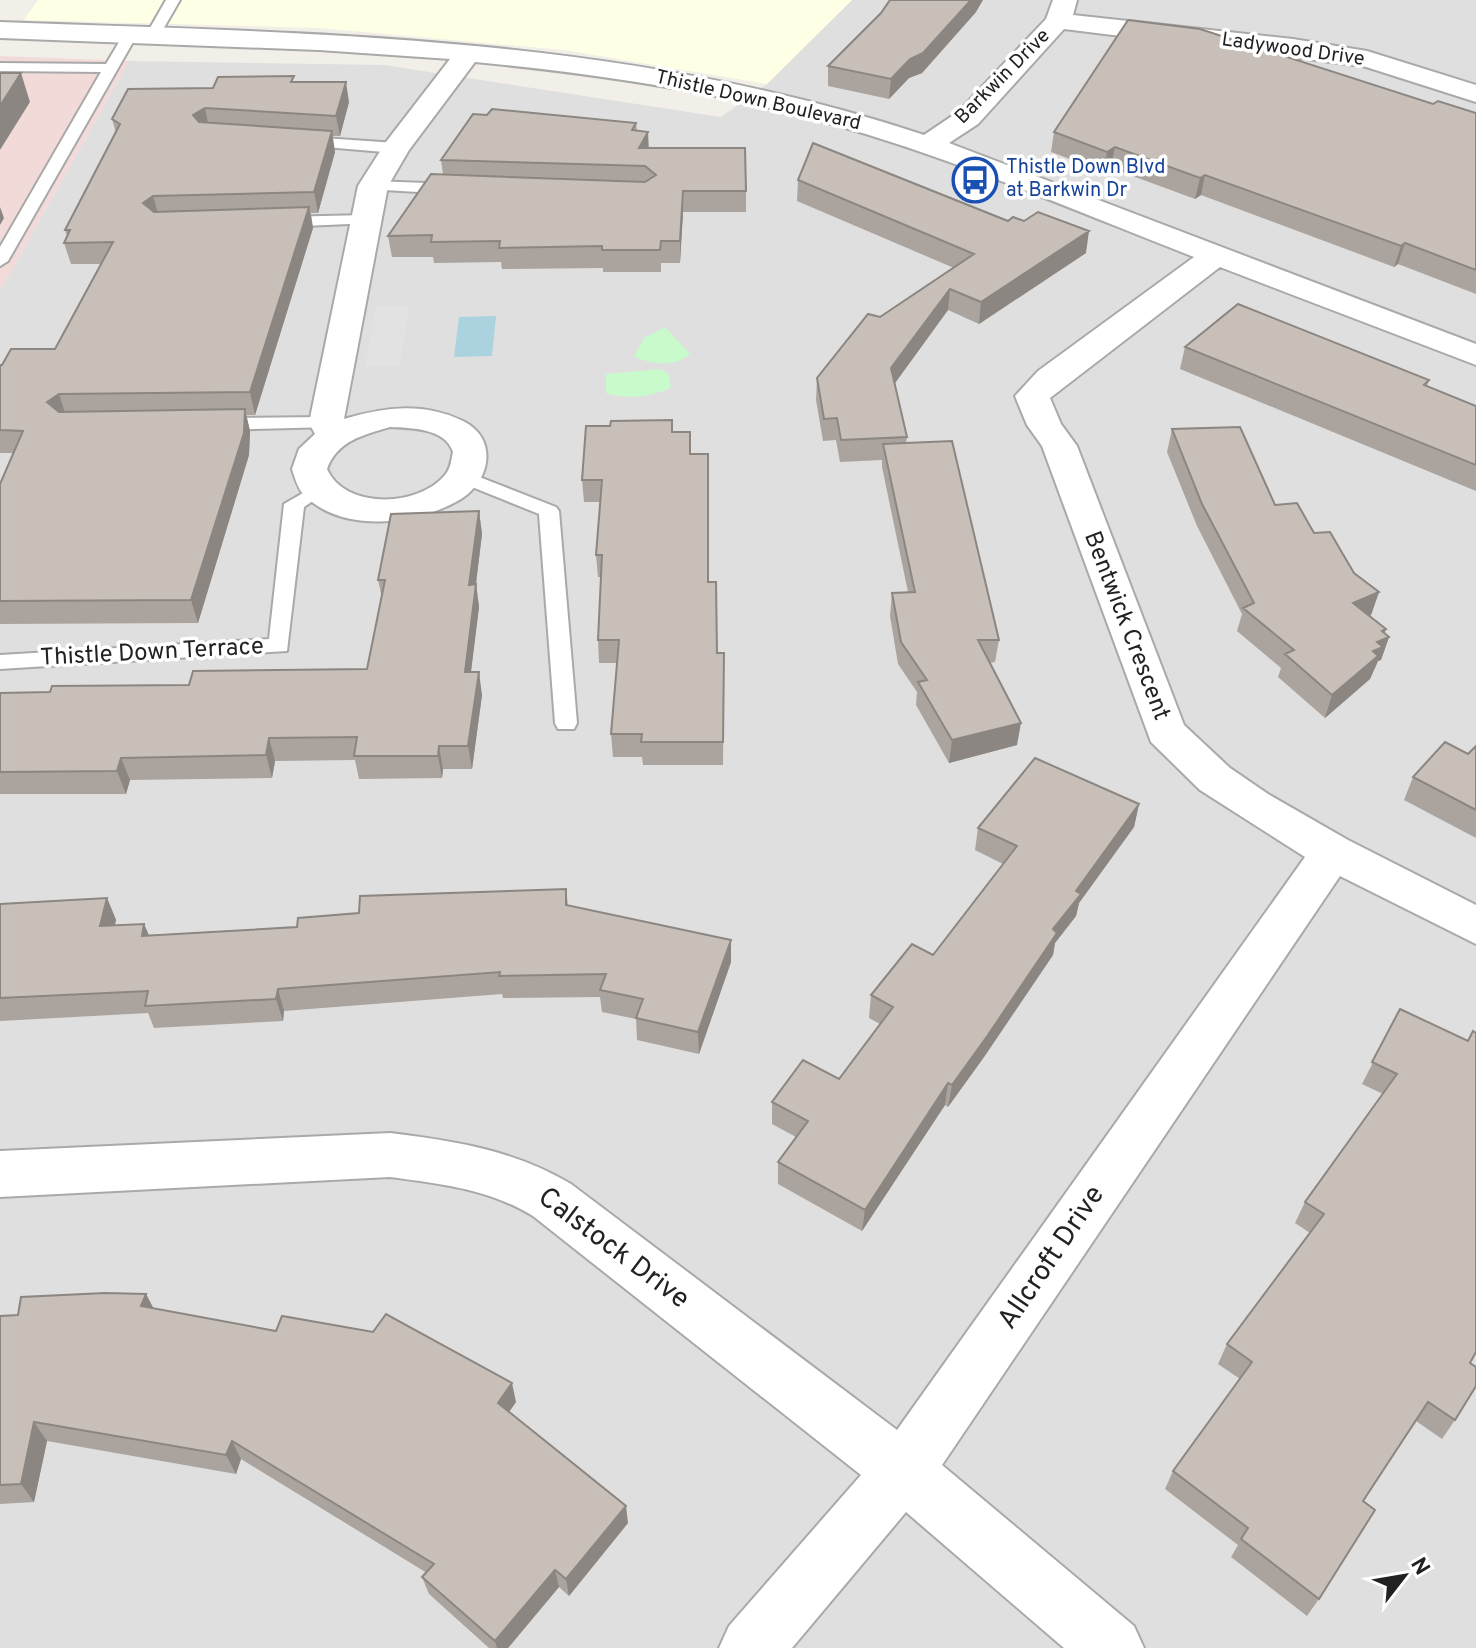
<svg xmlns="http://www.w3.org/2000/svg" width="1476" height="1648" viewBox="0 0 1476 1648" font-family="Overpass,sans-serif">
	<style>
		.residential { fill: #e0dfdf }
		.commercial { fill: #f2dad9 }
		.education { fill: #ffffe5 }
		.park { fill: #c8facc }
		.parking { fill: #e2e2e2 }
		.water { fill: #aad3df }
		.lines { fill: none; stroke-linecap: round; stroke-linejoin: round }
		.service-casing { stroke: #a9a9a9; stroke-width: 4 }
		.minor-casing { stroke: #a9a9a9; stroke-width: 4 }
		.service { fill: #fff; fill-rule: evenodd }
		.minor { fill: #fff; fill-rule: evenodd }
		.wall { fill: #aba49e }
		.shaded-wall { fill: #8b8681 }
		.building { fill: #c7bfb8; stroke: #8b8681; stroke-width: 2 }
		.labels { text-anchor: middle; dominant-baseline: central; stroke-width: 7; stroke-linejoin: round; paint-order: stroke }
		.far-street-label { font-size: 20px; fill: #222; stroke: #fff }
		.far-transit-label { font-size: 20px; fill: #164399; stroke: #fff; text-anchor: start }
		.street-label { font-size: 24px; fill: #222; stroke: #fff }
		.near-street-label { font-size: 28px; fill: #222; stroke: #fff }
	</style>
	<rect width="100%" height="100%" fill="#f2efe9"/>
	<path class="residential" d="M852 0H1476V1648H0V291L129 61 384 65 721 117 767 84Z"/>
	<path class="commercial" d="M0 56 129 61 0 291Z"/>
	<path class="education" d="M38 0H852L767 84 564 50 320 28 24 20Z"/>
	<path class="park" d="M665 327 690 354C675 368 652 364 634 357L644 338Z
		M661 369 669 375 671 387C655 397 625 400 606 393V374Z"/>
	<path class="parking" d="M376 306H409L400 366 365 367Z"/>
	<path class="water" d="M496 316 492 356 454 357 459 317Z"/>
	<g class="lines">
		<g class="service-casing">
			<path id="service" d="M166 0H180L158 38H148L146 35Z
				M130 31 137 35 8 261 0 266V247L101 72 0 71V63L106 64 125 32Z
				M294 136 396 143 404 148 396 153 289 144V138Z
				M373 181 452 184 460 189 452 194 367 189 365 186Z
				M366 215 372 217V223L281 227 273 222 281 217Z
				M326 417 335 423 333 427 217 430 208 424 217 418Z
				M464 471 556 507 559 511 577 723 574 729H558L555 723 539 514 457 481 454 477 457 473Z
				M317 485 327 491 304 507 287 651 0 669V655L269 639 284 504Z"/>
		</g>
		<g class="minor-casing">
			<path id="minor" d="M1053 0H1077L1073 15 1293 39 1367 51 1476 85V102L1363 66 1064 29 978 124 949 143 1476 344V365L1220 267 1050 398 1061 424 1077 446 1184 725 1230 768 1268 794 1348 840 1476 905V944L1340 876 942 1465 1134 1626 1144 1648H1064L906 1512 792 1648H719L729 1626 861 1475 533 1216C489 1189 441 1184 390 1177L0 1197V1151L390 1133C455 1141 514 1150 571 1184L897 1430 1305 857 1200 790 1151 742 1042 446 1027 425 1015 396 1038 371 1194 257C1086 215 979 169 869 135 742 95 608 75 475 62L409 150 388 186 344 419C385 407 423 402 463 421 498 438 491 480 461 499 418 525 344 534 305 496 298 490 295 478 292 469L299 449 315 434 309 423 358 186 386 142 450 59 319 50 0 38V22C310 33 627 35 924 135L958 112 1046 19ZM390 427C411 428 445 428 453 452 451 460 451 468 445 475 419 507 345 510 327 469 337 441 363 435 390 427Z"/>
		</g>
		<use href="#service" class="service"/>
		<use href="#minor" class="minor"/>
	</g>
	<path class="wall" d="M976 12 922 73 909 78 889 99 828 86V66Z
		M295 82 349 102 340 136H332L335 152 318 213H311L313 228 255 415H246L250 431 249 455 198 623 0 624V484L13 453H0V365L55 349 101 264H71L64 243 67 236 65 230 116 133 112 119 213 88Z
		M1433 104 1476 113V294L1398 264 1394 267 1201 195 1195 199 1111 168 1104 172 1051 152 1054 132Z
		M636 123 637 130 649 148 746 191V212H683L680 263H661V272H603V268L502 269 501 262 434 263 433 257H392L388 236 443 174 441 160Z
		M798 180 1086 253 979 324 948 310 895 383 907 437 906 443 999 640 995 662 990 663 1017 745 949 763 916 705 917 692 898 664 890 616 892 593 908 592 882 467V460L840 462 836 440 823 441 816 400 817 378 880 317 954 268 797 201Z
		M1185 347 1429 380 1427 386 1476 406V491L1180 369Z
		M610 426 672 432 690 454 717 653H724L723 765H643L642 757H613L611 734 617 663H599L598 640 601 577H598L596 555 601 502H584L582 480Z
		M1172 429 1314 533 1354 573 1379 592 1371 615 1369 616 1389 637 1381 660 1378 661 1370 679 1325 718 1278 677 1281 668 1237 631 1242 614 1197 526 1167 452Z
		M479 511 482 534 476 584 479 607 471 672 482 695 472 769H443L442 778 359 779 355 760 275 761 272 778 130 780 126 794H0V693L50 692 189 685 367 669 382 598 378 580Z
		M1476 746V838L1404 800 1413 777 1468 754Z
		M1139 804 1134 827 1079 903 1076 916 1055 943 1053 955 984 1057 948 1107 945 1105 862 1231 778 1184V1162L796 1137 772 1124V1102L839 1079 880 1024 869 1018 871 995 933 955 1003 864 975 850 978 828Z
		M566 889 568 905 731 962 699 1054 637 1040 636 1019 602 1012 600 997 503 998 502 994 284 1011 283 1021 154 1028 148 1013 0 1021V904L107 898 116 920 115 925 144 924 149 935 297 927 359 913Z
		M1400 1009 1470 1363 1455 1420 1442 1439 1416 1421 1363 1501 1319 1599 1307 1616 1231 1557 1238 1545 1165 1489 1173 1471 1240 1379 1218 1364 1227 1344 1310 1233 1295 1223 1305 1202 1383 1094 1362 1084Z
		M146 1294 153 1308 516 1402 509 1412 628 1523 569 1596 559 1587 508 1648H489L429 1594 422 1577 427 1573 241 1459 236 1474 47 1441 34 1502 0 1504V1316L18 1315Z"/>
	<path class="shaded-wall" d="M971 0H983L976 12 922 73 909 78 889 99 891 79Z
		M21 73 30 102 0 150V106Z
		M346 82 349 102 340 136 336 116Z
		M205 108 209 128 198 136 193 115Z
		M332 131 335 152 318 213 314 192Z
		M648 132 649 152 639 148Z
		M1115 147 1111 168 1104 172 1107 152Z
		M1205 175 1201 195 1195 199 1200 178Z
		M683 191V212L680 263V241Z
		M153 196 159 217 143 203Z
		M0 207 4 218 0 225Z
		M309 207 313 228 255 415 250 392Z
		M1089 231 1086 253 979 324 981 302Z
		M1405 243 1398 264 1394 267 1401 246Z
		M950 289 948 310 890 390 891 368Z
		M59 394 66 416 54 424 47 402Z
		M245 409 250 431 249 455 198 623 191 600Z
		M479 511 482 534 473 607 469 585Z
		M476 584 479 607 468 695 465 672Z
		M1379 592 1371 615 1346 626 1353 603Z
		M1386 629 1382 640 1389 637 1381 660 1378 661 1370 679 1325 718 1332 695 1382 631Z
		M479 672 482 695 472 769 468 746Z
		M1021 723 1017 745 949 763 952 740Z
		M269 738 275 761 272 778 266 755Z
		M439 746 443 769 442 778 438 756Z
		M121 758 130 780 126 794 117 771Z
		M1139 804 1134 827 1079 903 1076 916 1055 943 1053 955 984 1057 948 1107 952 1085 1053 929 1076 891Z
		M107 898 116 920 109 948 100 926Z
		M144 924 153 946 142 936Z
		M731 940V962L699 1054 698 1032Z
		M278 989 284 1011 283 1021 276 999Z
		M948 1083 945 1105 862 1231 865 1210Z
		M146 1294 157 1315 141 1306Z
		M512 1383 516 1402 502 1422 498 1403Z
		M34 1422 47 1441 34 1502 21 1484Z
		M232 1441 241 1459 236 1474 226 1455Z
		M626 1506 628 1523 569 1596 566 1579Z
		M555 1570 559 1587 508 1648H497L495 1641Z"/>
	<path class="building" d="M890 0H971L923 53 910 59 891 79 828 66 881 13Z
		M1128 20 1200 29 1433 104 1438 101 1476 113V270L1405 243 1401 246 1205 175 1200 178 1115 147 1107 152 1054 132Z
		M0 73H21L0 106Z
		M294 76 291 82H346L336 116 205 108 193 115 199 122 332 131 314 192 153 196 143 203 154 212 309 207 250 392 59 394 47 402 59 412 245 409 244 433 191 600 0 601V484L23 431 0 430V365H2L11 349H55L113 242 64 243 70 230H65L120 124 112 119 128 89 213 88 218 77Z
		M492 109 636 123 632 130 648 132 639 148H745L746 191H683L680 241H661L660 250H602V246L499 248 500 241 431 242 432 235 388 236 431 174 645 182 656 175 645 166 441 160 473 114 487 115Z
		M813 143 1008 221 1013 217 1024 221 1038 212 1089 231 981 302 950 289 891 368 907 437 841 440 837 418 824 419 817 378 868 314 880 317 974 254 798 180Z
		M1238 304 1429 380 1424 385 1476 406V465L1185 347Z
		M672 420V432H690V454H708V582H716L717 653H724L723 742H641L642 734H611L619 640H598L602 555H596L602 480H582L586 426H610L611 421Z
		M1240 427 1275 505 1297 503 1314 533 1330 532 1354 573 1379 592 1353 603 1386 629 1382 631 1389 637 1377 642 1383 647 1373 651 1378 656 1332 695 1285 654 1294 650 1243 608 1254 603 1202 504 1172 429Z
		M952 441 999 640H978L1021 723 952 740 918 682 927 680 901 642 892 593 915 592 883 444Z
		M479 511 469 585 476 584 465 672H479L468 746H439L438 756H354L357 737 269 738 266 755 121 758 117 771 0 772V693L50 692 52 686 189 685 193 671 367 669 385 580H378L391 514Z
		M1445 742 1468 754 1476 746V810L1413 777Z
		M1035 758 1139 804 1076 891 1081 894 1053 929 1057 933 988 1035 952 1085 948 1083 865 1210 778 1162 808 1121 772 1102 803 1060 839 1079 893 1007 871 995 912 944 933 955 1017 846 978 828Z
		M566 889V905L731 940 698 1032 636 1018 643 999 600 990 606 974 499 976 500 972 278 989 276 999 145 1006 148 991 0 998V904L107 898 100 926 144 924 142 936 297 927 298 918 359 913 360 896Z
		M1400 1009 1468 1041 1473 1031 1476 1033V1352L1470 1363 1476 1367V1386L1455 1420 1428 1402 1363 1501 1375 1510 1319 1599 1241 1539 1248 1528 1173 1471 1252 1362 1227 1344 1324 1214 1305 1202 1397 1074 1372 1062Z
		M105 1293 146 1294 141 1306 276 1331 282 1316 373 1332 386 1314 512 1383 498 1403 626 1506 566 1579 555 1570 495 1641 422 1577 434 1564 232 1441 226 1455 34 1422 21 1484 0 1485V1316L18 1315 21 1297Z"/>
	<defs>
		<g id="bus-ring" transform="scale(2.3)"><circle r="9.5" fill="#fff" stroke="#1a4fb4" stroke-width="1.5"/><path d="M-5-6H5V4H4V6H2V4H-2V6H-4V4H-5ZM-3.5-4V0h7V-4ZM-3.5 1.2v1.5H-2V1.2ZM2 1.2v1.5H3.5V1.2Z" fill="#1a4fb4"/></g>
	</defs>
	<g fill-rule="evenodd">
		<use href="#bus-ring" x="975" y="180"/>
	</g>
	<g class="labels">
		<g class="far-street-label">
			<text transform="translate(1293 50) rotate(8)">Ladywood Drive</text>
			<text transform="translate(1003 77) rotate(-45)">Barkwin Drive</text>
			<text transform="translate(758 101) rotate(13)">Thistle Down Boulevard</text>
		</g>
		<g class="far-transit-label">
			<text x="1006" y="168">Thistle Down Blvd<tspan x="1006" dy="23">at Barkwin Dr</tspan></text>
		</g>
		<g class="street-label">
			<text transform="translate(1126 626) rotate(69)">Bentwick Crescent</text>
			<text transform="translate(152 653) rotate(-3)">Thistle Down Terrace</text>
		</g>
		<g class="near-street-label">
			<text transform="translate(613 1249) rotate(37)">Calstock Drive</text>
			<text transform="translate(1052 1258) rotate(-56)">Allcroft Drive</text>
		</g>
	</g>
	<g transform="translate(1404 1576) rotate(59)" stroke="#ffffff" stroke-width="6" paint-order="stroke">
	<path d="M0-6L14 30L0 20L-14 30Z" fill="#222222"/>
	<text y="-12" font-size="22" font-weight="bold" text-anchor="middle" fill="#222222">N</text>
	</g>
</svg>
